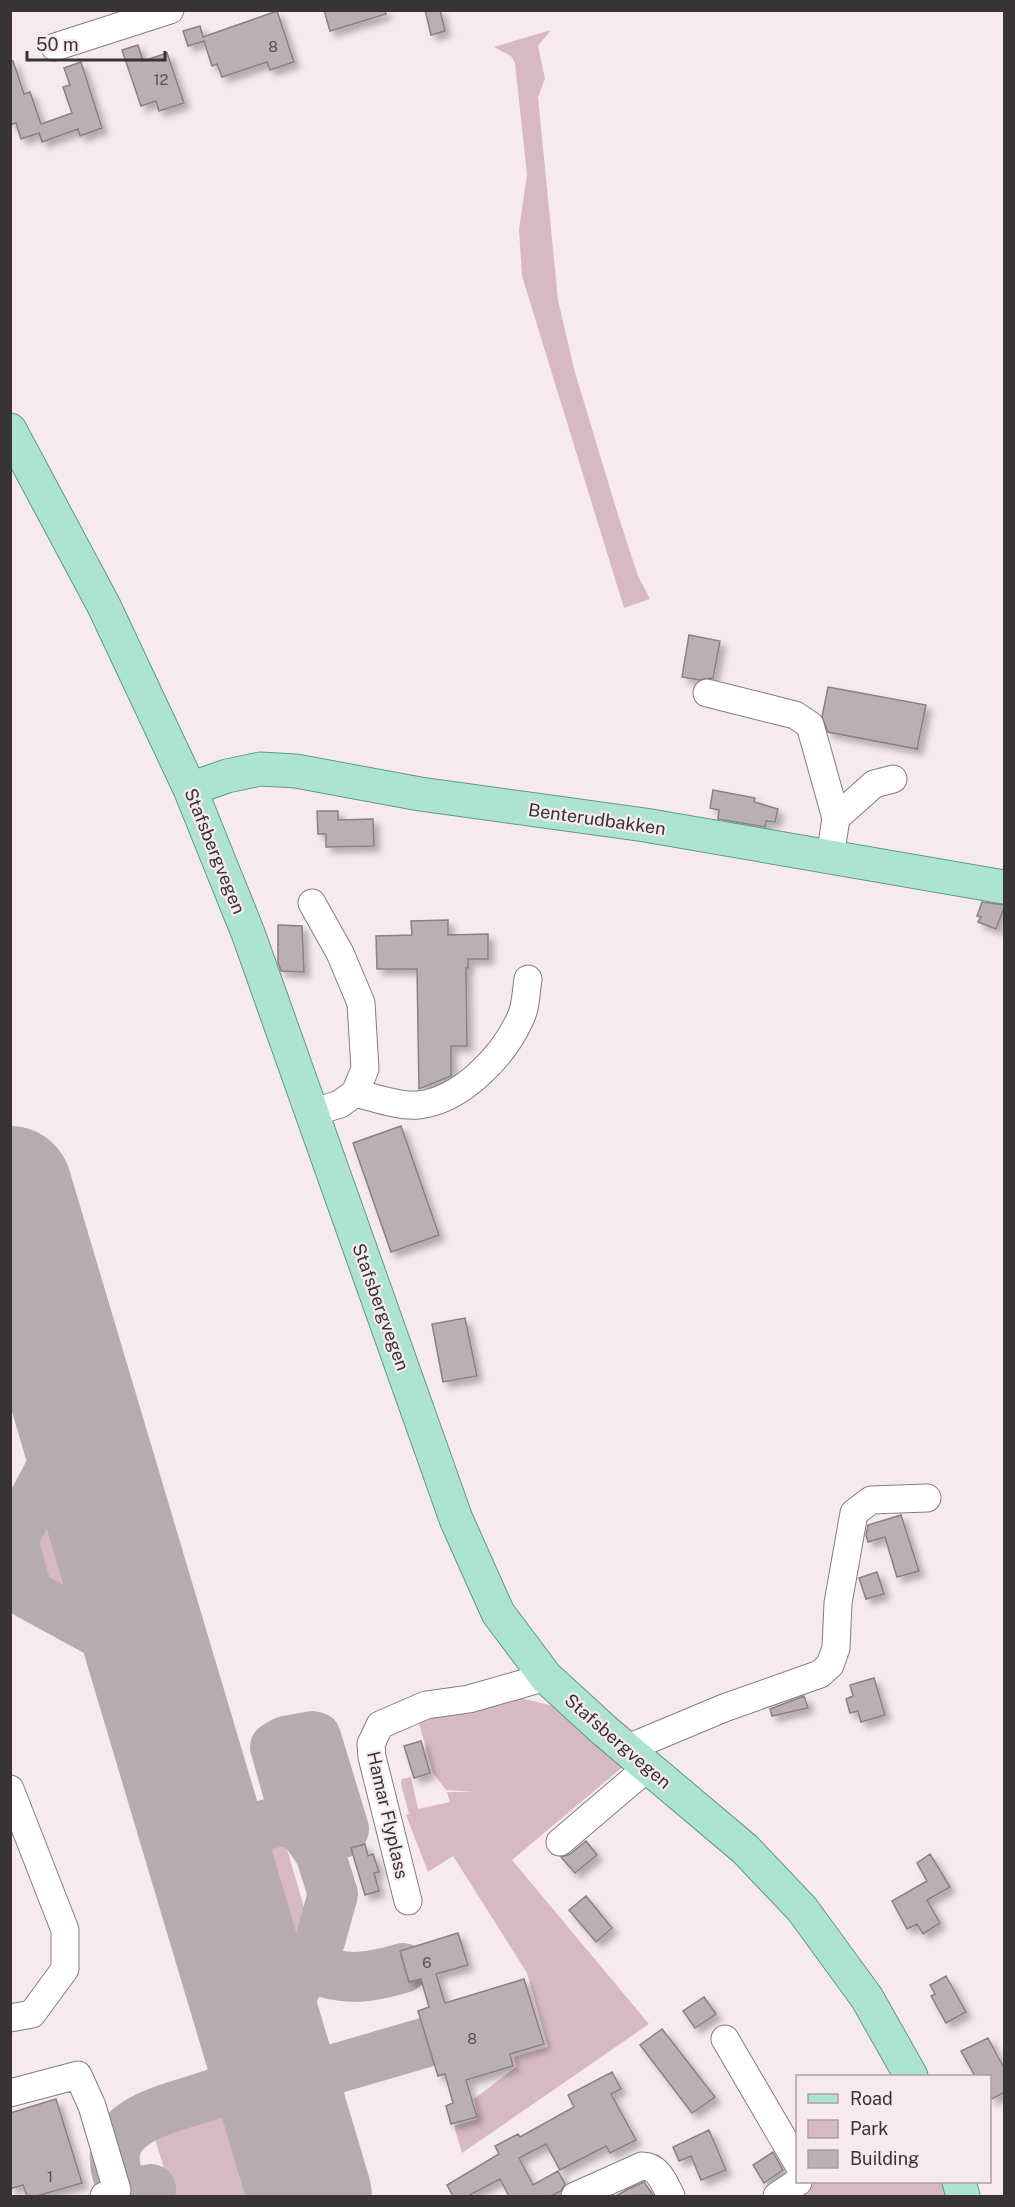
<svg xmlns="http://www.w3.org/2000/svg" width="1015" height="2207" viewBox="0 0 1015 2207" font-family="'Public Sans',sans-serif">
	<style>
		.green { fill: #d7b9c4 }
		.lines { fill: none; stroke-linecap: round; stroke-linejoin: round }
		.taxiway { stroke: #b6acb0; stroke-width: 50 }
		.runway { stroke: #b6acb0; stroke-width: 124 }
		.building { fill: #baafb3; stroke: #8b8084; stroke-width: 1.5; filter: url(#shadow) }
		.minor-casing { stroke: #877c80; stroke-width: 29 }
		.major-casing { stroke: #609a86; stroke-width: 35 }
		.minor { stroke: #fff; stroke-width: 27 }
		.major { stroke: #ade4d1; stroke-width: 33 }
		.labels { text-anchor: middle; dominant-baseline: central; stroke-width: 4.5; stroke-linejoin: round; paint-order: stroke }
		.number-label { font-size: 15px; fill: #585254 }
		.street-label { font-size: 18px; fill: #383334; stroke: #f6eaee }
	</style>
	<defs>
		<filter id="shadow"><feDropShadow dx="5.5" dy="5.5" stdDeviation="3" flood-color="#0004"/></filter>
	</defs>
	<rect width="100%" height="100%" fill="#f6eaee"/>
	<path class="green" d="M551 30 538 46 545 79 538 97 558 300 574 369 618 515 638 576 650 599 624 608 522 276 519 229 527 175 515 63 511 56 494 47Z
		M74 1443 130 1640 43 1593 26 1533Z
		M515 1697 558 1707 625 1765 512 1860 649 2024 462 2153 454 2126 478 2119 474 2099 516 2067 514 2057 548 2047 527 1973 453 1856 428 1872 406 1815 409 1814 401 1784 402 1779 411 1777 418 1809 450 1802 447 1792H476L446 1790 433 1773 417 1716Z
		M285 1842 309 1925V1943L279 2000 268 2005 224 1860Z
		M220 2103 248 2196H173L152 2130 161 2120Z
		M807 2182H950L954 2196H787Z"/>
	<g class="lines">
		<path class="taxiway" d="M79 1416 13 1539 28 1594 151 1661
			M281 1821 291 1815 292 1807 275 1747 285 1741 312 1736 316 1737 344 1829 342 1833 330 1837
			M307 1967C345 1981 365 1979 403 1968
			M234 2086 243 2084 276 2086 427 2042
			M151 2189 130 2194 124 2191C83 2110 188 2110 236 2085 248 2079 259 2069 268 2059L273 2032 320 1941 333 1894 320 1853 302 1827C296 1825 289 1822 283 1822 256 1820 228 1853 201 1834"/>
		<path class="runway" d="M10 1188 310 2196"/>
	</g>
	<path class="building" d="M324 10H385L386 14 330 31Z
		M425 10H440L445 31 431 35Z
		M277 11 294 62 270 70 267 62 222 77 217 64 212 66 204 41 188 46 183 31 200 26 203 37Z
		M138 45 143 61 167 53 184 103 159 111 156 101 141 106 122 50Z
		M10 61H13L24 94 30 92 41 124 72 113 63 87 70 85 64 68 81 62 102 128 80 136 78 129 42 142 39 133 21 139 16 123 10 125Z
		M689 635 720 641 713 678 699 680 682 677Z
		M828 687 926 705 917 749 828 732 822 717Z
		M713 790 755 798 754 802 778 809 775 822 766 821 765 827 718 819 719 810 710 808Z
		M317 811H338V820L373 819 374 846 326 847V834H318Z
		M982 902 1005 905 996 929 978 922 981 917 977 916Z
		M448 920V935L488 934V959H468V968H466L467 1046H451V1076L419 1089 417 969H377L376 936 412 935 411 921Z
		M278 925 302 926 304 972 281 971 278 962Z
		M401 1126 439 1235 391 1252 353 1143Z
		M465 1318 477 1376 443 1382 432 1324Z
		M901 1515 919 1571 897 1577 885 1537 868 1542 866 1535 868 1525Z
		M877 1572 884 1594 866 1599 859 1578Z
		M874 1678 885 1715 861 1722 858 1711 850 1713 846 1699 853 1696 850 1685Z
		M804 1696 808 1708 772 1716 770 1709Z
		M421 1741 430 1773 414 1778 404 1746Z
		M586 1841 597 1855 575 1873 561 1857 570 1854Z
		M365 1844 368 1856 373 1854 379 1872 374 1873 379 1891 365 1895 351 1848Z
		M930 1854 950 1887 927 1900 940 1923 923 1934 917 1924 907 1929 892 1901 927 1881 917 1863Z
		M586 1896 612 1928 596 1942 569 1910Z
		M458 1933 468 1965 436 1974 445 2003 524 1979 544 2044 510 2054 513 2066 466 2080 477 2117 451 2124 446 2106 453 2103 445 2074 438 2076 418 2011 429 2007 421 1979 409 1982 400 1951Z
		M946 1976 966 2012 946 2023 931 1996 935 1994 930 1985Z
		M704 1997 716 2014 695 2028 683 2011Z
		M662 2029 715 2097 692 2113 640 2045Z
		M988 2038 1005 2070V2092L990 2100V2076H975L961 2051Z
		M612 2072 621 2089 611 2094 636 2140 610 2153 606 2146 560 2170 546 2144 519 2158 533 2185 558 2171 565 2184 561 2191 551 2196H509L500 2179 468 2196H453L447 2185 499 2154 495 2146 518 2134 520 2137 574 2107 568 2095Z
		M56 2099 82 2183 37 2196H27L23 2185 10 2189V2113Z
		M709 2130 726 2170 701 2180 691 2156 679 2161 673 2147Z
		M773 2152 783 2170 764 2183 753 2165Z
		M644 2182 653 2195 616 2196 628 2189Z"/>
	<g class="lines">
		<g class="minor-casing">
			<path id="minor" d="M55 47 170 10
				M707 693 795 715 810 725 836 818 830 858
				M836 818 874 784 893 779
				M355 1093C373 1097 399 1107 418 1105 460 1101 503 1057 520 1019 526 1008 526 991 528 979
				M311 1113 340 1104 355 1093 365 1069 361 1003 340 953 312 903
				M626 1749 724 1708 820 1674 830 1665 836 1648 838 1603 854 1513 871 1500 927 1498
				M10 1789 65 1930V1969L32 2014 10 2018
				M560 1842 647 1768
				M408 1901 372 1757 371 1744 380 1725 426 1705 469 1699 546 1677
				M725 2039 798 2164
				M10 2093 78 2075 92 2106 117 2190 104 2196
				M575 2196 642 2166C659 2166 664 2183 671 2196
				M777 2196 798 2182"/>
		</g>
		<g class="major-casing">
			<path id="major" d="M10 430 104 606 190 789 248 933 456 1519 498 1613 546 1677 605 1731 745 1849 802 1909 867 1998 911 2076
				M190 789 227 776 260 769 296 771 420 794 645 825 1004 887
				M959 2182 963 2196"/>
		</g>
		<use href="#minor" class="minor"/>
		<use href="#major" class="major"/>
	</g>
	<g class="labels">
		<g class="number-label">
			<text x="273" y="46">8</text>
			<text x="161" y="79">12</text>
			<text x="427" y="1962">6</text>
			<text x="472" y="2038">8</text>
			<text x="50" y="2176">1</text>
		</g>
		<g class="street-label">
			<text transform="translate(597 819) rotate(8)">Benterudbakken</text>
			<text transform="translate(215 851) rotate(68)">Stafsbergvegen</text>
			<text transform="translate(381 1307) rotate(70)">Stafsbergvegen</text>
			<text transform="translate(618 1741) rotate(41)">Stafsbergvegen</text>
			<text transform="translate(388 1815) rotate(77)">Hamar Flyplass</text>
		</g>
	</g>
	<rect width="1015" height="2207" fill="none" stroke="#383334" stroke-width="24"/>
	<rect x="796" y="2075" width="195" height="108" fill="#f6eaee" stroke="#aaa1a4" stroke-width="1.5"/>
	<rect x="808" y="2094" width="30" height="9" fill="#ade4d1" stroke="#aaa1a4" stroke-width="1.5"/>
	<text x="850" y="2105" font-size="18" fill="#383334">Road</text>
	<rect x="808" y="2120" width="30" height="18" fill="#d7b9c4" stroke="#aaa1a4" stroke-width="1.5"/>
	<text x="850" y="2135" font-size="18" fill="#383334">Park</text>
	<rect x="808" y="2150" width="30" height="18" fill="#baafb3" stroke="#aaa1a4" stroke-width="1.5"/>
	<text x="850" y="2165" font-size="18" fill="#383334">Building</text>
	<path d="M27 51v9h138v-9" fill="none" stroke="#383334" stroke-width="3"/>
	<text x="36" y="51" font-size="18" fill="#383334" stroke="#f6eaee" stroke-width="4.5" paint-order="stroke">50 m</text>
</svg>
